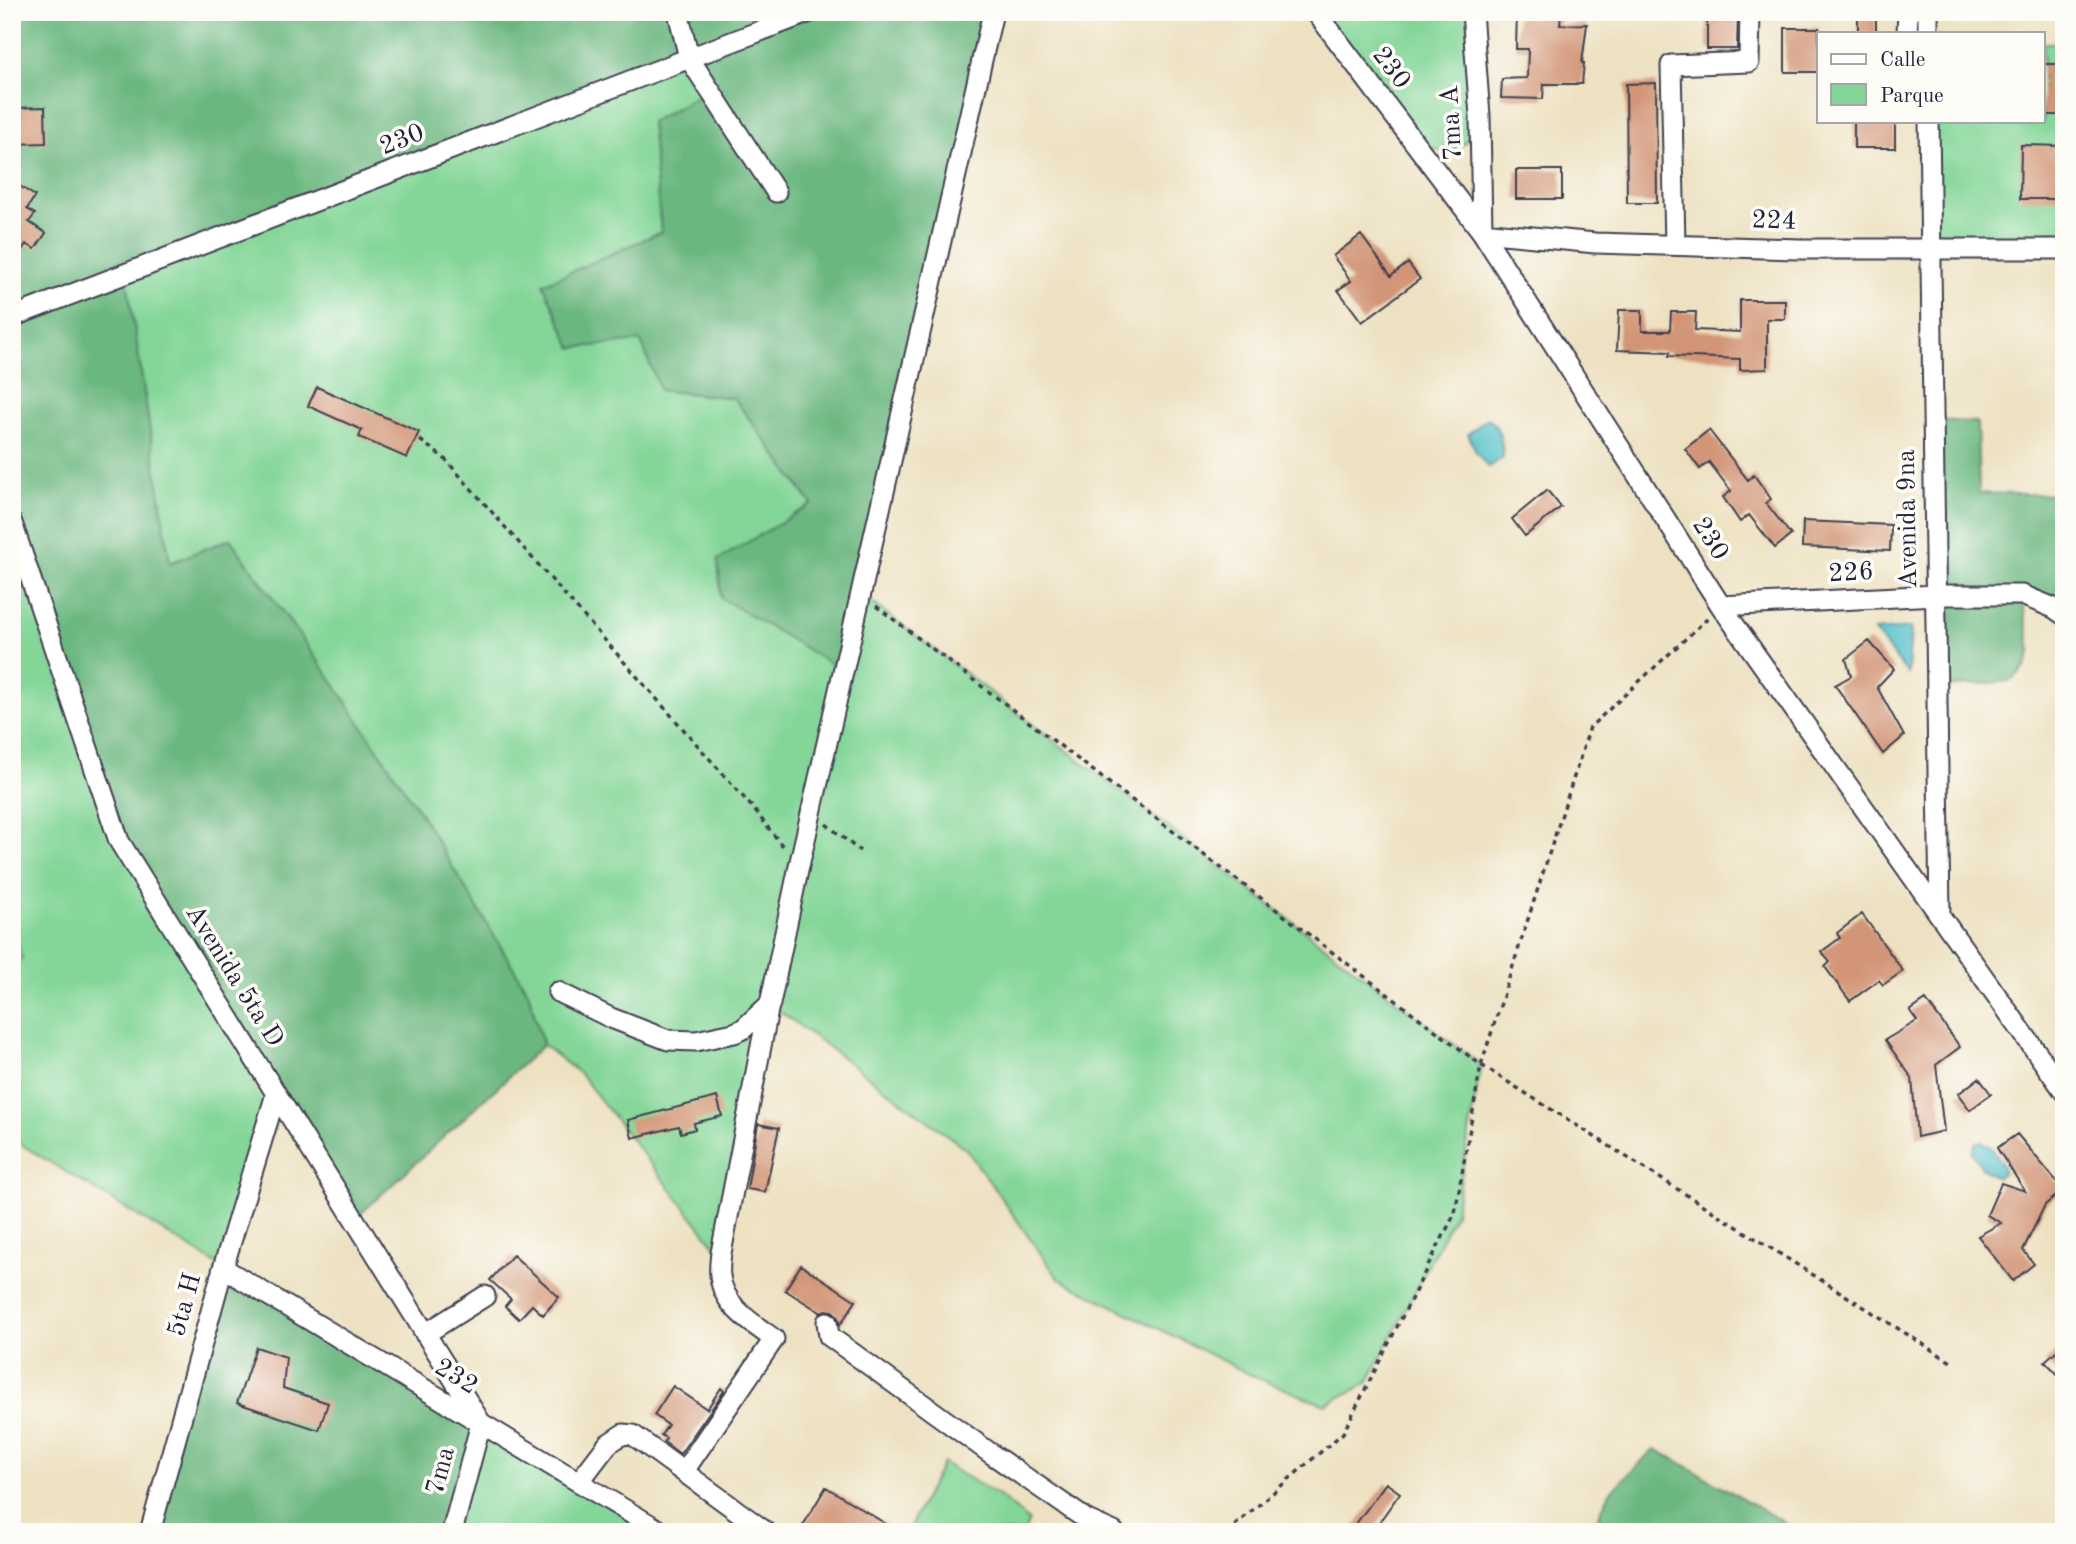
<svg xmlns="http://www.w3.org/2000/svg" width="2076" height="1544" viewBox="0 0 2076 1544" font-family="'Old Standard TT',serif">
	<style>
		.green { fill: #83d698; stroke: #527c6a; stroke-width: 2 }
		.forest { fill: #6ab780; stroke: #466c5e; stroke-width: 2 }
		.water { fill: #52bfca; stroke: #3a7082; stroke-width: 2 }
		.building { fill: #d29577 }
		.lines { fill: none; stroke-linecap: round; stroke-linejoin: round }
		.minor-casing { stroke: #403f4f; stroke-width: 23 }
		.path { stroke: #403f4f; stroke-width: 3.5; stroke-dasharray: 5 5; stroke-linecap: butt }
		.minor { stroke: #fff; stroke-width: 19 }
		.labels { text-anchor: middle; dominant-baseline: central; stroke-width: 7; stroke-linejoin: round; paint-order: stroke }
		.street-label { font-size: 26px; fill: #22223b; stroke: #fdfcf7 }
	</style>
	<rect width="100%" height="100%" fill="#fdfcf7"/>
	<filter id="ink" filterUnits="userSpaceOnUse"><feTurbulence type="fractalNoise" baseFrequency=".0143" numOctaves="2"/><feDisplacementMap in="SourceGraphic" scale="14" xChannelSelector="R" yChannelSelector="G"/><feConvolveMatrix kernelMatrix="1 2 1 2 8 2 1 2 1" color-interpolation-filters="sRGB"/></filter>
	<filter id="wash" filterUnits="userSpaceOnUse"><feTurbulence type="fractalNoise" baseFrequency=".00686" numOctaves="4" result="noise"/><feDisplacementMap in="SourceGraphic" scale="28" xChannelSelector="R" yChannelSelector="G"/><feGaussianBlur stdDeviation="1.57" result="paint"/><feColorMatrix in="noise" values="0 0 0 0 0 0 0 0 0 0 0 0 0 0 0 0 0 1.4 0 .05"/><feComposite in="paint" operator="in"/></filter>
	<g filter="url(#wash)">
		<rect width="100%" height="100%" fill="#ede1c1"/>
		<path class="green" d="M1316 12H1472L1480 116 1465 143 1452 150H1437L1415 143Z
			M2043 43H2064V249H1931L1929 121H2043Z
			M689 58 709 89 651 122 661 232 641 341 660 390 734 398 812 505 718 560 861 594 1481 1065 1455 1213 1368 1383 1325 1405 1255 1377 1059 1279 966 1149 770 1004 721 1253 580 1074 543 1045 528 992 417 808 331 679 230 539 170 563 126 274Z
			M25 560 276 1094 223 1268 12 1139V963L22 958 12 929V563Z
			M481 1423 662 1532H452Z
			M943 1463 1002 1498 1029 1521 1024 1532H907Z"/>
		<path class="forest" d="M12 12H993L843 671 721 598 718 560 812 504 734 398 660 390 641 341 572 348 543 284 661 232 651 122 709 90 689 59 126 274 170 563 230 539 331 679 417 808 528 992 543 1045 354 1220 119 841 24 560 12 563Z
			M1933 420 1977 422 1979 493 2064 495V615L2022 596 2031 651 2025 668 2011 681 1937 688Z
			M223 1268 481 1423 452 1532H150Z
			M1655 1449 1674 1459 1801 1532H1591L1610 1492Z"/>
		<path class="water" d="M1488 418C1501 428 1502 442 1503 458L1488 467 1476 452 1468 434Z
			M1911 628 1908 674 1874 631Z
			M1982 1141C1992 1147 2004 1162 2003 1173L1997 1177C1986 1174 1977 1162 1972 1152L1976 1143Z"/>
		<g id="blocks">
			<path class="building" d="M1517 12H1561L1560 25 1587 24 1582 63H1584L1582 84H1544L1543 99 1501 98 1502 79 1527 78 1528 49H1516Z
				M1707 12H1738L1737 49H1707Z
				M1876 15V33H1858V16Z
				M1785 28H1819V72H1785Z
				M2043 64H2064V115H2043Z
				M1656 83 1657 203H1627L1626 84Z
				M45 107 46 143 12 144V108Z
				M1854 121H1895V148H1854Z
				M2021 145 2064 146V199H2020Z
				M1516 170H1562V199H1516Z
				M12 181 35 196 27 209 35 214 29 222 46 233 35 249 26 244 12 265Z
				M1361 235 1391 276 1408 263 1420 279 1362 322 1338 290 1351 281 1333 256Z
				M1740 300H1785V319H1767V369L1740 370V359L1669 356 1670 352 1617 350 1619 310H1642V331H1670L1671 312H1696L1695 330 1740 332Z
				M317 387 419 432 407 458 359 437 362 430 308 406Z
				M1709 430 1748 480 1754 475 1771 499 1766 503 1791 535 1775 548 1749 515 1740 522 1723 497 1731 491 1709 462 1700 469 1685 449Z
				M1547 490 1561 507 1525 536 1512 519Z
				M1803 521 1891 525 1890 551 1802 547Z
				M1869 641 1894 669 1877 687 1904 736 1883 754 1835 685 1851 676 1846 659Z
				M1862 914 1903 971 1883 985 1879 980 1850 1001 1825 967 1830 962 1821 952 1840 938 1837 933Z
				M1926 1000 1960 1047 1936 1065 1944 1131 1917 1137 1912 1078 1885 1040 1917 1021 1910 1011Z
				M1979 1078 1991 1094 1970 1110 1958 1094Z
				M717 1097 722 1116 694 1123 695 1129 681 1133 679 1126 632 1138 628 1120Z
				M758 1124 779 1128 765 1192 747 1189Z
				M2017 1134 2064 1190 2045 1205 2023 1250 2034 1264 2013 1281 1978 1236 2001 1223 1987 1215 2001 1183 2025 1191 1997 1148Z
				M513 1255 559 1297 543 1315 532 1305 519 1319 505 1306 511 1299 490 1280Z
				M801 1265 856 1301 840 1325 837 1315 832 1311 826 1310 820 1312 785 1290Z
				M2064 1344V1381L2045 1361Z
				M256 1347 286 1357 283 1388 328 1403 319 1430 237 1403Z
				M673 1386 707 1409 721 1388 724 1391 680 1454 664 1442 666 1438 661 1435 668 1425 654 1415Z
				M1386 1483 1400 1493 1372 1532H1350Z
				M826 1487 899 1532H799Z"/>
		</g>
	</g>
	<g filter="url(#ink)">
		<use href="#blocks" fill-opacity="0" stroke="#403f4f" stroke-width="2"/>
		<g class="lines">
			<g class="minor-casing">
				<path id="minor" d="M678 12 689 58 776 192
					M1316 12 1482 232 1721 606 2064 1091
					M1472 12 1480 116 1482 232 1595 243 1800 249H2064
					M1928 12V33
					M1907 33 1908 12
					M1929 121 1940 916
					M1675 245 1671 65 1749 62 1750 12
					M12 317 810 12
					M12 523 119 841 481 1423 452 1532
					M1721 606 1936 595H2022L2054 608 2064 615
					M558 992 611 1018 668 1040 696 1041 734 1033 743 1029 770 1004 799 866 993 12
					M223 1268 662 1532
					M827 1322 829 1336 993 1455 1087 1520 1114 1532
					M425 1334 485 1296
					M684 1471 774 1339C752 1323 723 1306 720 1276 719 1269 720 1261 721 1253L769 1005
					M579 1482 608 1444 623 1434 633 1435 766 1532
					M150 1532 223 1268 276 1094"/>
			</g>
			<path class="path" d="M420 440 445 459 752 807 784 848
				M876 606 1481 1065 1951 1362
				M826 824 860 851
				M1227 1532 1343 1433 1455 1213 1481 1065 1590 727 1708 618"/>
			<use href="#minor" class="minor"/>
		</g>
	</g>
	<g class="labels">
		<g class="street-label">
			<text transform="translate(1391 68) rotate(53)">230</text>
			<text transform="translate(1452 123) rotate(-93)">7ma A</text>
			<text transform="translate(402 140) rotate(-21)">230</text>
			<text transform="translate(1774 221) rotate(2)">224</text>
			<text transform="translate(1908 519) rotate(-91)">Avenida 9na</text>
			<text transform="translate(1710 539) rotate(58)">230</text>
			<text transform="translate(1851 573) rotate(-3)">226</text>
			<text transform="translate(234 976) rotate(58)">Avenida 5ta D</text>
			<text transform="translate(185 1305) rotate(-74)">5ta H</text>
			<text transform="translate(456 1377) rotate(31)">232</text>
			<text transform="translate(441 1471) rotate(-75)">7ma</text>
		</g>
	</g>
	<rect width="2076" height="1544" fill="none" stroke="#fdfcf7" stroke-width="42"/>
	<rect x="1817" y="32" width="228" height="91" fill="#fdfcf7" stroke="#a5a5ac" stroke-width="2"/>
	<rect x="1831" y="54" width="35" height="10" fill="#ffffff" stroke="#a5a5ac" stroke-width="2"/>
	<text x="1880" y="66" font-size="21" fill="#22223b">Calle</text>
	<rect x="1831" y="84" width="35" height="21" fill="#83d698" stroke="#a5a5ac" stroke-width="2"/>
	<text x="1880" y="102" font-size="21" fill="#22223b">Parque</text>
</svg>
